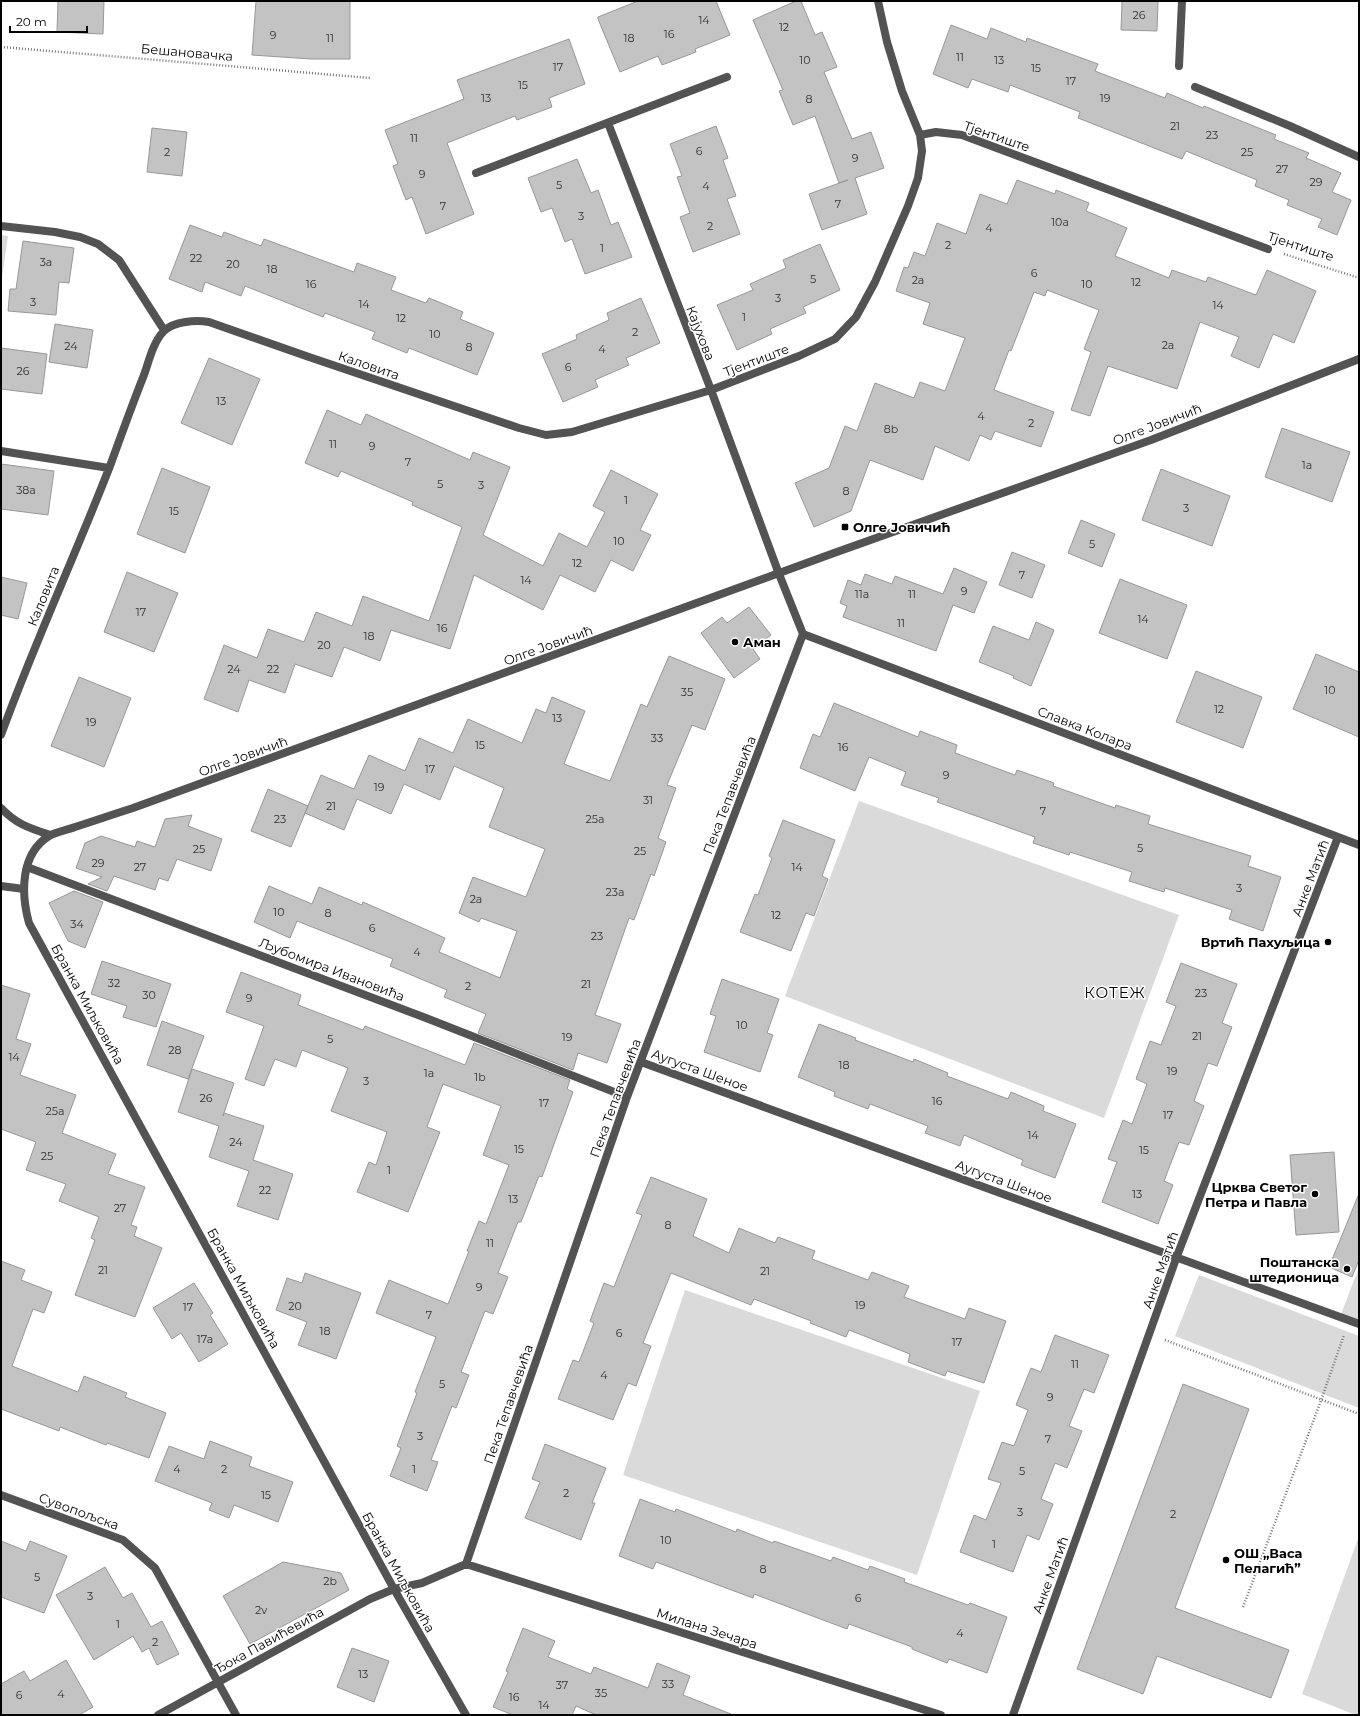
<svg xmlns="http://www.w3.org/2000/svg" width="1360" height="1716" viewBox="0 0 1360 1716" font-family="Montserrat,sans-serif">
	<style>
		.green { fill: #dadada }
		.building { fill: #c3c3c3; stroke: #979797 }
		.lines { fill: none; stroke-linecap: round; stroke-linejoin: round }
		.path { stroke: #757575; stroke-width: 2.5; stroke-dasharray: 1 2; stroke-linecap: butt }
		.service { stroke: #535353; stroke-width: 8 }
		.minor { stroke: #535353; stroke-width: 8 }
		.tertiary { stroke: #535353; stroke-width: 8 }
		.poi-dot { fill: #000; stroke: #fff; stroke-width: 1.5 }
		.labels { text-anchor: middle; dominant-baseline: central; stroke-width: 3; stroke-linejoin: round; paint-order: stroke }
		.number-label { font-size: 11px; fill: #313131 }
		.street-label { font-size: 13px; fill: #000; stroke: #fff }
		.poi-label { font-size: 13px; font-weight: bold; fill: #000; stroke: #fff; text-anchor: start }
		.quarter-label { font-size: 15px; letter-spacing: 1px; fill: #000; stroke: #fff }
	</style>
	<rect width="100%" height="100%" fill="#fff"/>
	<path class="green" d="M1 235 8 236 1 284Z
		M859 801 1179 915 1104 1118 785 996Z
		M1359 1267V1324L1340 1317Z
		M1199 1275 1359 1336V1408L1175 1336Z
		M685 1290 980 1391 917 1575 623 1475Z
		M1359 1536V1715H1356L1302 1694Z"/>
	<path class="building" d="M58 1H104L103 34 57 32Z
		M256 1H350V59H311L252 55Z
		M638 1H716L730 35 695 49 696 52 662 65 658 56 620 72 598 19V17Z
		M796 1H801L815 35 822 32 837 67 824 72 852 139 871 132 884 168 855 178 867 214 822 230 809 194 848 180 839 183 815 116 793 125 779 91 783 90 753 20Z
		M1122 1H1158L1157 31 1121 30Z
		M951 25 987 39 991 28 1026 42 1027 38 1098 64 1095 71 1165 98 1167 93 1203 108 1204 106 1276 135 1274 139 1309 153 1306 158 1341 173 1332 192 1351 200 1337 235 1318 227 1322 219 1287 205 1289 200 1255 186 1257 180 1186 151 1182 159 1078 118 1080 112 1010 85 1008 92 972 79 968 88 933 74Z
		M569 39 585 84 549 98 552 107 517 120 515 116 447 143 474 214 426 234 412 197 406 200 393 166 398 164 385 130 464 99 457 80Z
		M716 126 728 158 723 160 736 196 727 199 740 234 693 252 680 217 690 213 677 177 682 176 670 144Z
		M152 128 187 132 182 176 147 172Z
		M577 159 591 193 598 190 611 225 618 222 632 257 585 274 572 239 565 242 552 208 541 212 528 178Z
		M1017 180 1055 194 1056 190 1089 203 1086 211 1127 228 1115 256 1169 278 1172 270 1206 282 1208 277 1256 295 1267 270 1316 291 1294 343 1273 334 1259 368 1231 356 1239 337 1200 322 1177 389 1108 366 1090 416 1071 410 1091 352 1084 349 1099 310 1047 290 1045 296 1034 292 1011 351 1009 350 994 390 1054 412 1041 447 995 431 991 440 980 435 969 461 935 446 923 480 870 460 851 511 814 527 795 483 829 468 845 426 857 431 875 383 914 398 920 382 945 391 965 338 923 324 930 303 896 291 904 267 908 268 914 252 925 256 937 223 966 234 980 194 1007 204Z
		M190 225 222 237 224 232 261 246 264 239 354 272 357 263 396 277 391 290 426 303 429 298 463 312 460 319 494 333 477 375 409 348 407 353 372 339 375 332 325 313 323 317 245 286 241 296 205 282 202 292 169 279Z
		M23 241 74 248 69 283 59 282 56 315 8 311 10 289H16Z
		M820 244 840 290 803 307 806 313 770 329 772 334 737 350 717 305 753 290 750 284 786 268 783 260Z
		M641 298 660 343 626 358 629 365 595 380 598 387 563 402 542 354 577 339 576 335 609 320 607 313Z
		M55 324 93 330 87 368 49 362Z
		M1 348 47 354 42 394 1 389Z
		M209 358 260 379 232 445 181 423Z
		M327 410 361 425 366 414 470 460 473 452 510 467 483 535 543 566 559 533 587 547 605 512 593 506 611 470 658 494 640 530 651 535 633 571 611 560 595 592 560 575 543 610 474 575 450 649 391 630 380 661 344 647 332 677 295 664 285 693 249 680 238 712 204 699 224 645 257 658 268 629 304 642 316 612 352 626 363 596 429 621 462 527 412 505 413 502 341 471 338 477 305 463Z
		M1282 428 1350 452 1332 502 1265 477Z
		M1 464 54 471 48 515 1 509Z
		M162 468 210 487 185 553 137 534Z
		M1161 469 1230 496 1212 546 1142 520Z
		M1081 520 1115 534 1102 567 1068 553Z
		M1012 552 1045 565 1032 598 999 585Z
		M954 568 987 582 974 613 953 605 936 651 843 617 847 606 840 603 848 580 861 585 865 574 892 584 895 576 943 594Z
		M127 572 178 593 154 652 104 632Z
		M1 577 27 583 18 619 1 615Z
		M1120 579 1187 605 1167 659 1099 633Z
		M749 607 771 635 753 649 760 659 734 678 701 633 722 617 727 623Z
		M1036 622 1054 630 1031 686 1013 678 1014 676 979 662 993 626 1029 640Z
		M1316 654 1359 672V737L1293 709Z
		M669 656 725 679 705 730 692 725 667 785 676 788 658 838 666 842 654 876 651 874 634 920 629 918 595 1015 621 1024 607 1063 578 1053 573 1070 478 1033 486 1014 444 997 447 990 390 966 393 959 297 921 290 938 254 922 269 886 312 904 319 887 362 905 363 902 445 938 439 952 500 978 517 931 481 918 479 922 459 913 473 877 526 897 545 849 489 827 504 788 454 766 440 800 404 784 391 814 357 799 344 830 305 813 321 775 354 789 369 755 405 771 419 738 453 753 468 719 522 743 536 709 546 713 552 697 585 711 564 764 610 781 641 704 647 707Z
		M1196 671 1262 697 1243 748 1176 722Z
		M79 677 131 698 104 767 51 746Z
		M834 703 918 737 920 731 957 745 955 753 1015 775 1017 770 1054 783 1053 786 1115 808 1116 805 1150 816 1148 824 1251 856 1248 866 1281 877 1263 931 1229 919 1232 910 1165 888 1164 892 1129 881 1132 872 1070 852 1069 855 1033 843 1035 837 937 802 939 798 901 785 906 772 869 757 855 791 800 768 813 734 820 737Z
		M268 789 308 806 291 847 251 831Z
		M192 815 188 826 222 839 211 871 177 859 168 881 159 878 155 890 114 876 107 891 88 884 102 877 76 868 85 843 101 836 135 847 137 841 155 847 165 819Z
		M783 820 835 840 822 876 828 879 814 916 806 913 791 951 740 932 755 894 758 895 772 858 769 856Z
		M74 891 103 902 85 948 68 941 49 903Z
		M102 961 171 984 156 1027 123 1017 127 1006 91 994Z
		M1181 963 1237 984 1222 1023 1232 1027 1217 1066 1208 1063 1194 1101 1204 1106 1189 1145 1179 1142 1164 1181 1173 1185 1158 1224 1102 1202 1117 1162 1108 1159 1123 1120 1132 1124 1147 1084 1136 1079 1150 1041 1161 1045 1176 1006 1166 1002Z
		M241 972 301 995 298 1005 363 1030 365 1026 465 1065 474 1043 570 1080 567 1089 573 1092 542 1177 539 1176 521 1222H518L498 1273 508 1277 493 1314 485 1311 461 1372 469 1375 456 1408 452 1406 431 1460 438 1462 427 1491 390 1476 401 1448 397 1446 417 1393 415 1392 436 1337 376 1313 389 1280 448 1304 469 1251H467L479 1221 486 1224 509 1165 483 1155 501 1106 443 1084 427 1127 440 1132 408 1212 357 1192 369 1162 376 1165 387 1132 331 1111 348 1068 302 1050 296 1067 275 1059 264 1086 245 1079 264 1026 226 1012Z
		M722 979 779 999 767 1033 773 1035 760 1072 704 1052 716 1016 710 1014Z
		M1 985 30 994 16 1039 31 1044 20 1075 76 1095 62 1133 116 1154 108 1174 145 1187 131 1225 137 1227 134 1236 162 1248 135 1317 75 1295 95 1240 91 1238 99 1217 59 1201 66 1184 26 1170 36 1142 1 1129Z
		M162 1021 204 1036 188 1079 147 1065Z
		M819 1024 856 1038 855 1040 913 1062 914 1059 948 1073 947 1076 1008 1099 1011 1092 1044 1106 1043 1111 1076 1124 1055 1178 1021 1165 1023 1160 964 1135 960 1146 925 1133 928 1126 870 1104 868 1109 834 1096 835 1092 798 1077Z
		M192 1069 234 1083 223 1116 224 1113 264 1126 253 1160 293 1174 278 1220 237 1206 249 1171 209 1157 219 1126 178 1112Z
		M1334 1152 1339 1232 1296 1235 1290 1155Z
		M651 1177 707 1199 693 1236 729 1253 739 1228 775 1243 778 1237 815 1251 812 1259 868 1280 872 1272 909 1286 904 1297 965 1319 969 1308 1006 1321 984 1383 947 1371 945 1376 908 1362 910 1354 849 1330 846 1337 810 1323 811 1321 754 1299 751 1305 671 1273 643 1343 651 1346 636 1386 628 1383 613 1420 558 1399 573 1360 579 1362 586 1344 594 1323 590 1321 604 1283 614 1287 642 1215 636 1213Z
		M1358 1196 1359 1260 1352 1277 1329 1267Z
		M1 1261 25 1270 21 1280 52 1292 44 1313 33 1309 12 1366 78 1392 84 1376 127 1393 125 1397 166 1413 149 1458 107 1443 106 1445 60 1427 59 1431 1 1409Z
		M305 1273 361 1293 336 1359 298 1345 307 1322 276 1310 287 1278 302 1283Z
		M194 1283 213 1313 210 1315 228 1344 199 1362 181 1333 172 1339 153 1308Z
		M1055 1335 1109 1355 1094 1393 1084 1389 1069 1426 1082 1431 1067 1468 1055 1463 1041 1499 1053 1504 1039 1540 1027 1535 1013 1572 960 1552 974 1515 986 1520 1001 1483 988 1479 1002 1442 1014 1446 1028 1410 1016 1405 1031 1368 1041 1372Z
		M1183 1384 1249 1409 1175 1608 1289 1650 1271 1698 1157 1656 1143 1694 1077 1669Z
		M210 1441 252 1457 249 1466 293 1482 278 1522 234 1505 229 1518 209 1510 212 1503 155 1481 169 1446 204 1459Z
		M545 1444 606 1468 592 1503H595L581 1540 525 1518 540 1482 532 1479Z
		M640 1499 675 1512 676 1509 736 1532 737 1529 773 1543 774 1541 831 1561 833 1557 868 1570 870 1566 905 1579 904 1582 968 1605 970 1603 1007 1617 987 1673 949 1659 947 1663 912 1649V1647L849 1624 847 1629 754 1594 753 1598 656 1562 653 1569 619 1556Z
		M1 1541 26 1551 30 1541 67 1556 44 1613 1 1597Z
		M283 1562 341 1573 349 1590 250 1644 223 1596Z
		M105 1567 123 1598 132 1593 151 1627 162 1621 179 1654 157 1665 149 1648 142 1652 133 1636 94 1660 56 1595Z
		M523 1628 555 1641 548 1657 591 1674 594 1667 648 1688 657 1663 690 1676 683 1695 731 1714V1715H596L576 1706 572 1715H513L493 1707 508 1672 506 1671Z
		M352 1648 389 1661 374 1702 337 1687Z
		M66 1660 93 1707 79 1715H1V1684L24 1671 30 1681Z"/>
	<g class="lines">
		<path class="path" d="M1 47 371 78
			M1284 254 1359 278
			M1165 1340 1359 1414
			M1243 1607 1319 1406 1344 1335"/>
		<path class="service" d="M1195 87 1290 126 1359 157"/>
		<path class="minor" d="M1179 66 1182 1
			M920 135 936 132 962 135 1268 249
			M476 173 727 77
			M1 226 55 232 80 237 98 244 119 260 164 330
			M1 451 109 468
			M803 634 1359 845
			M1 735C34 644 75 556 110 466 121 436 132 405 144 375 149 361 153 342 164 331 174 321 196 320 209 322L309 357 519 428 546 435 572 432 711 390 799 356 835 339 856 317 875 282 908 206 918 178 922 151 920 135 902 91 887 42 878 1
			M1 808C16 824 29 828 50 835
			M27 867 426 1018 627 1097
			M1 886 24 889
			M641 1062 1359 1324
			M1 1495 123 1540 155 1568 236 1715
			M466 1564 941 1715
			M158 1715 370 1599 394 1589 422 1583 466 1564 627 1097 803 634 779 574 711 390 608 123
			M1013 1715 1177 1256 1338 837"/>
		<path class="tertiary" d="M466 1715 394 1589 29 923C21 894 20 854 49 836 56 832 67 830 75 827 94 821 114 814 133 808L834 553 1151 440 1359 359"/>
	</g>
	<g class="poi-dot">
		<rect x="841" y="523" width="8" height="8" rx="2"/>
		<circle cx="735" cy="642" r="4"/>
		<circle cx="1328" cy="942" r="4"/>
		<circle cx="1315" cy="1194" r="4"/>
		<circle cx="1347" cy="1269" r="4"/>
		<circle cx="1226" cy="1560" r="4"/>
	</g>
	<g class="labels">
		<g class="number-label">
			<text x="1139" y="15">26</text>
			<text x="704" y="20">14</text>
			<text x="784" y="27">12</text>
			<text x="669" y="34">16</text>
			<text x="273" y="35">9</text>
			<text x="330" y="38">11</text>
			<text x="629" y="38">18</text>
			<text x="960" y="57">11</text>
			<text x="805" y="60">10</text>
			<text x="999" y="60">13</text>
			<text x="558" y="67">17</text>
			<text x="1036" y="68">15</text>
			<text x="1071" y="81">17</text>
			<text x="523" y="85">15</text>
			<text x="486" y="98">13</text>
			<text x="1105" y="98">19</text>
			<text x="809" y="99">8</text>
			<text x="1175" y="126">21</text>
			<text x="1212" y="135">23</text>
			<text x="414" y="138">11</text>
			<text x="699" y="151">6</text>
			<text x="167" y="152">2</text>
			<text x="1247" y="152">25</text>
			<text x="855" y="158">9</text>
			<text x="1282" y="169">27</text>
			<text x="422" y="174">9</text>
			<text x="1316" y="182">29</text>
			<text x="559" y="185">5</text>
			<text x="706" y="186">4</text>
			<text x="838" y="204">7</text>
			<text x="443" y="206">7</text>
			<text x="581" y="216">3</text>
			<text x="1060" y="222">10a</text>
			<text x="710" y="226">2</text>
			<text x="989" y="228">4</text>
			<text x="948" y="245">2</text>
			<text x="602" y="248">1</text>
			<text x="196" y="258">22</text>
			<text x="46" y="262">3a</text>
			<text x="233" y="264">20</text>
			<text x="272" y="269">18</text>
			<text x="1034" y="273">6</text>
			<text x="813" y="279">5</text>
			<text x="918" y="280">2a</text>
			<text x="1136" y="282">12</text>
			<text x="311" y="284">16</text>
			<text x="1087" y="284">10</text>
			<text x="778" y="298">3</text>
			<text x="33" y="302">3</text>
			<text x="364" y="304">14</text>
			<text x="1218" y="305">14</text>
			<text x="744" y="317">1</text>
			<text x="401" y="318">12</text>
			<text x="635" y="332">2</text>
			<text x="435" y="334">10</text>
			<text x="1168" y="345">2a</text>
			<text x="71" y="346">24</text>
			<text x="469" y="347">8</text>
			<text x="602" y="349">4</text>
			<text x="568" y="367">6</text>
			<text x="23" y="371">26</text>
			<text x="221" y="401">13</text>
			<text x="981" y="416">4</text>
			<text x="1031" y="423">2</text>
			<text x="891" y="429">8b</text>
			<text x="333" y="444">11</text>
			<text x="372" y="446">9</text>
			<text x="408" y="462">7</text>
			<text x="1307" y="465">1a</text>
			<text x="440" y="484">5</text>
			<text x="481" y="485">3</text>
			<text x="26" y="490">38a</text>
			<text x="846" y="491">8</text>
			<text x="626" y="500">1</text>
			<text x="1186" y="508">3</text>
			<text x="174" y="511">15</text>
			<text x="619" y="541">10</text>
			<text x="1092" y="544">5</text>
			<text x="577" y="563">12</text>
			<text x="1022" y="575">7</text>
			<text x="526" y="580">14</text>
			<text x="964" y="591">9</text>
			<text x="862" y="594">11a</text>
			<text x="912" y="594">11</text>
			<text x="141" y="612">17</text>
			<text x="1143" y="619">14</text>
			<text x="901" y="623">11</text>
			<text x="442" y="628">16</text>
			<text x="369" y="636">18</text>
			<text x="324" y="645">20</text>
			<text x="234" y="669">24</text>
			<text x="273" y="669">22</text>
			<text x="1330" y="690">10</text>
			<text x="687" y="692">35</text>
			<text x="1219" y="709">12</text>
			<text x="557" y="718">13</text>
			<text x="91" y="722">19</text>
			<text x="657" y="738">33</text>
			<text x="480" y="745">15</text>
			<text x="843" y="747">16</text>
			<text x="430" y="769">17</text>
			<text x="946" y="775">9</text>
			<text x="379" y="787">19</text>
			<text x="648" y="800">31</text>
			<text x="331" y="806">21</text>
			<text x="1043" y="811">7</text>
			<text x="280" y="819">23</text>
			<text x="595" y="819">25a</text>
			<text x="1140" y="848">5</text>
			<text x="199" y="849">25</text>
			<text x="640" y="851">25</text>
			<text x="98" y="863">29</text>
			<text x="140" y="867">27</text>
			<text x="797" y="867">14</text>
			<text x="1239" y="888">3</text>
			<text x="615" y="892">23a</text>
			<text x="476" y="899">2a</text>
			<text x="279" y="912">10</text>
			<text x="328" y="913">8</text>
			<text x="776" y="915">12</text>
			<text x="77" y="924">34</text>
			<text x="372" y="928">6</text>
			<text x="597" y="936">23</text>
			<text x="417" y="952">4</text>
			<text x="114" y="983">32</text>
			<text x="586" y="984">21</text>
			<text x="468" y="986">2</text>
			<text x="1201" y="993">23</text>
			<text x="149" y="995">30</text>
			<text x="249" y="998">9</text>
			<text x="742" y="1025">10</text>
			<text x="1197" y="1036">21</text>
			<text x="567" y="1037">19</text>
			<text x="330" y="1039">5</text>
			<text x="175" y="1050">28</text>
			<text x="14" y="1057">14</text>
			<text x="844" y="1065">18</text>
			<text x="1172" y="1071">19</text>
			<text x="429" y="1073">1a</text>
			<text x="480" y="1077">1b</text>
			<text x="366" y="1081">3</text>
			<text x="206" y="1098">26</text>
			<text x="937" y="1101">16</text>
			<text x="544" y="1103">17</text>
			<text x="55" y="1111">25a</text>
			<text x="1168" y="1115">17</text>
			<text x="1033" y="1135">14</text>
			<text x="236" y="1142">24</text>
			<text x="519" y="1149">15</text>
			<text x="1144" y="1150">15</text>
			<text x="47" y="1156">25</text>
			<text x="389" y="1170">1</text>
			<text x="265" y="1190">22</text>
			<text x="1137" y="1194">13</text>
			<text x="513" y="1199">13</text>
			<text x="120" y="1208">27</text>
			<text x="668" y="1225">8</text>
			<text x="490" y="1243">11</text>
			<text x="103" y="1270">21</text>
			<text x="765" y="1271">21</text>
			<text x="479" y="1287">9</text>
			<text x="860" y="1305">19</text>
			<text x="295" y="1306">20</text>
			<text x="188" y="1307">17</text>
			<text x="429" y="1315">7</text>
			<text x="325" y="1331">18</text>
			<text x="619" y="1333">6</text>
			<text x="205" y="1339">17a</text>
			<text x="957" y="1342">17</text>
			<text x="1075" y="1364">11</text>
			<text x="604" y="1375">4</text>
			<text x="442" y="1384">5</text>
			<text x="1050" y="1397">9</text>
			<text x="420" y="1436">3</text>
			<text x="1048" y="1439">7</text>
			<text x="177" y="1469">4</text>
			<text x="224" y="1469">2</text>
			<text x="414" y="1469">1</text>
			<text x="1022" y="1471">5</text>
			<text x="566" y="1493">2</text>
			<text x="266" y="1495">15</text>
			<text x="1020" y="1512">3</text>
			<text x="1173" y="1514">2</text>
			<text x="666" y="1540">10</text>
			<text x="994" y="1544">1</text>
			<text x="763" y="1569">8</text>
			<text x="37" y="1577">5</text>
			<text x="330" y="1581">2b</text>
			<text x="90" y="1596">3</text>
			<text x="858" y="1598">6</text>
			<text x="261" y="1610">2v</text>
			<text x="118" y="1624">1</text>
			<text x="960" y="1633">4</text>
			<text x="155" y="1642">2</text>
			<text x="363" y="1674">13</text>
			<text x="668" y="1684">33</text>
			<text x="562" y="1685">37</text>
			<text x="601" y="1693">35</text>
			<text x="61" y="1694">4</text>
			<text x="19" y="1695">6</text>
			<text x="514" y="1697">16</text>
			<text x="544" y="1705">14</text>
		</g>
		<g class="street-label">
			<text transform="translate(187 52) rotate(5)">Бешановачка</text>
			<text transform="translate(997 136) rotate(19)">Тјентиште</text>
			<text transform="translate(1301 246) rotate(18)">Тјентиште</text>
			<text transform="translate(701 333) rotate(69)">Кајухова</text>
			<text transform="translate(756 360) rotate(-21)">Тјентиште</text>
			<text transform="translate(369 365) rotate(19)">Каловита</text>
			<text transform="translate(1157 424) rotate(-21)">Олге Јовичић</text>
			<text transform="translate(43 596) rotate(-68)">Каловита</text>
			<text transform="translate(548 645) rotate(-20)">Олге Јовичић</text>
			<text transform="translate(1085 728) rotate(21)">Славка Колара</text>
			<text transform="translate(243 756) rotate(-20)">Олге Јовичић</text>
			<text transform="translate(729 795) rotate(-69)">Пека Тепавчевића</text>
			<text transform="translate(1310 878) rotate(-69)">Анке Матић</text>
			<text transform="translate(332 969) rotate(21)">Љубомира Ивановића</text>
			<text transform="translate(88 1004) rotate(61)">Бранка Миљковића</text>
			<text transform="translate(700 1070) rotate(20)">Аугуста Шеное</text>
			<text transform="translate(615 1098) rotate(-70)">Пека Тепавчевића</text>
			<text transform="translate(1004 1181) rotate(20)">Аугуста Шеное</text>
			<text transform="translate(1160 1270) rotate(-70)">Анке Матић</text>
			<text transform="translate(244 1288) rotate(61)">Бранка Миљковића</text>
			<text transform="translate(508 1404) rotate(-71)">Пека Тепавчевића</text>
			<text transform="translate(79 1511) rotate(20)">Сувопољска</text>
			<text transform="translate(399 1572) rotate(61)">Бранка Миљковића</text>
			<text transform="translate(1050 1575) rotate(-70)">Анке Матић</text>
			<text transform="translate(707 1628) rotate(18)">Милана Зечара</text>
			<text transform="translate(269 1640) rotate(-29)">Ђока Павићевића</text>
		</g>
		<g class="poi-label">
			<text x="853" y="527">Олге Јовичић</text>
			<text x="743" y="642">Аман</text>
			<text x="1320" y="942" text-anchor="end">Вртић Пахуљица</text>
			<text x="1307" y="1187" text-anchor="end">Црква Светог<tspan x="1307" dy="15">Петра и Павла</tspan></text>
			<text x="1339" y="1262" text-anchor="end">Поштанска<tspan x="1339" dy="15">штедионица</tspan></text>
			<text x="1234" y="1553">ОШ „Васа<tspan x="1234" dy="15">Пелагић”</tspan></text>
		</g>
		<g class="quarter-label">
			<text x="1115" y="992">КОТЕЖ</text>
		</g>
	</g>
	<rect width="1360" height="1716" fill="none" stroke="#000000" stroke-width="4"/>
	<path d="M10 26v6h77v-6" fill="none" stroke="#000000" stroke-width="2"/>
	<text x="16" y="26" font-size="12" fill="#000000" stroke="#ffffff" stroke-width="3" paint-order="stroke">20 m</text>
</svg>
